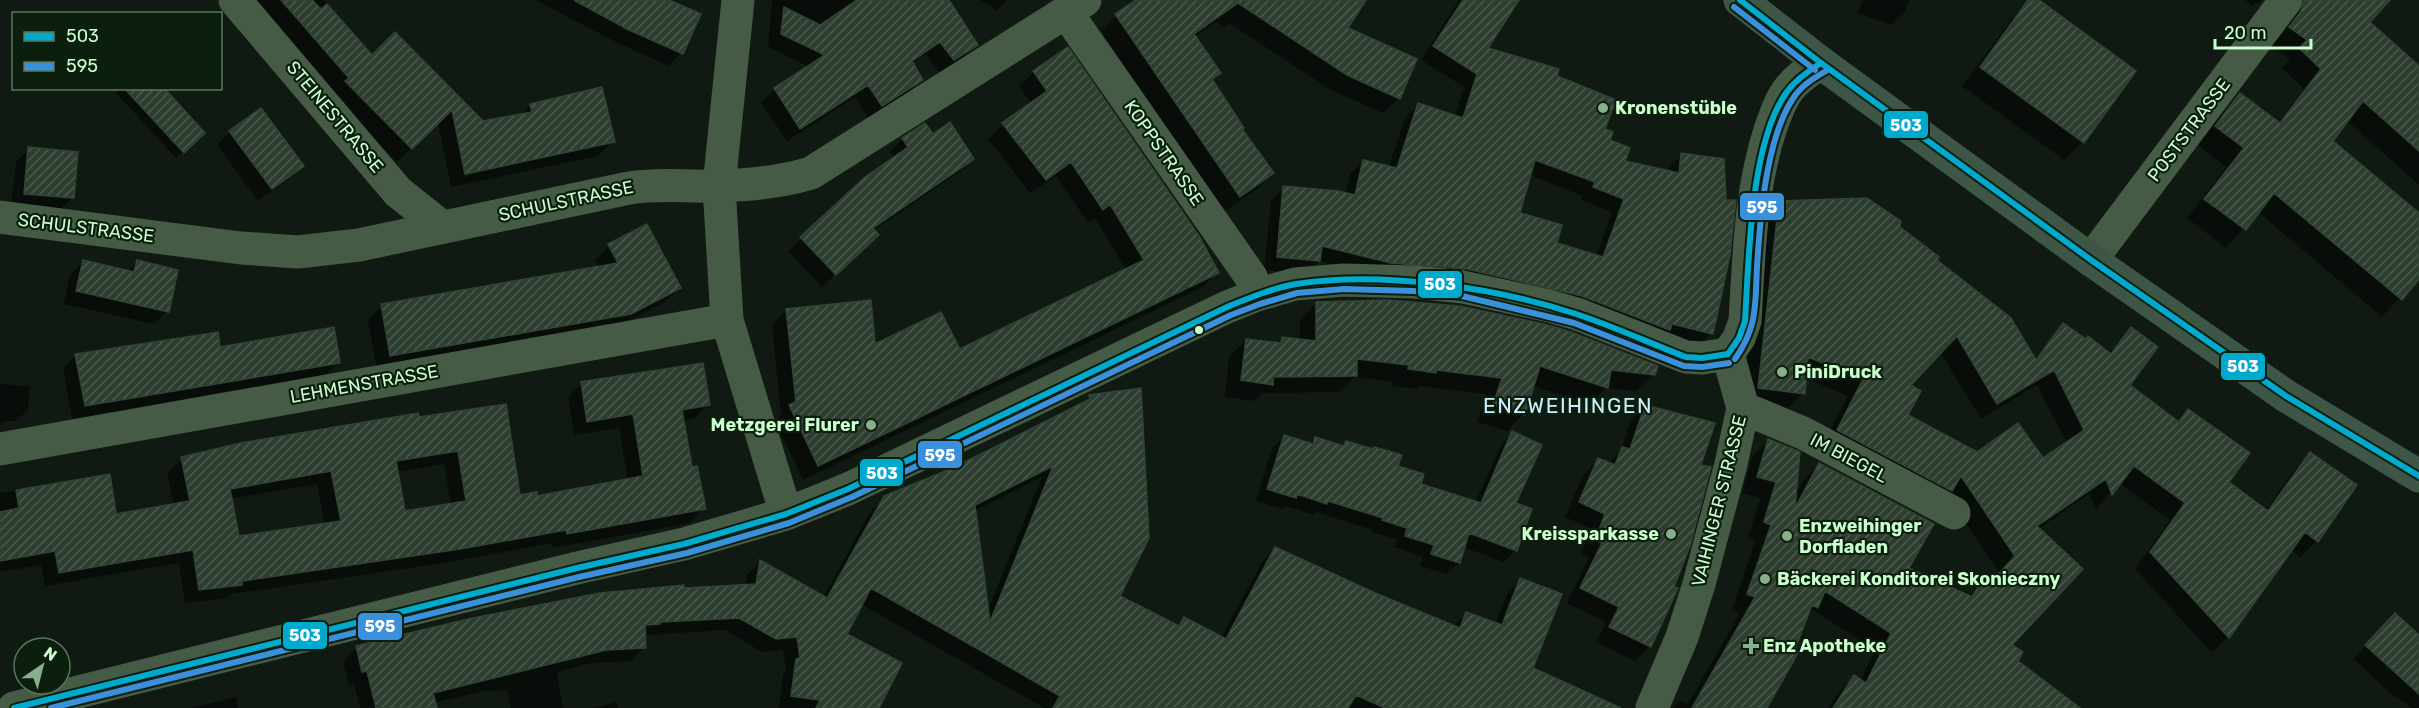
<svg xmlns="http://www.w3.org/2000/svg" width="2419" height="708" viewBox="0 0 2419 708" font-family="Rubik,sans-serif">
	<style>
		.shadow { fill: #0007; fill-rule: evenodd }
		.building { fill: url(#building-hatch); stroke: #324535; stroke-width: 1.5; fill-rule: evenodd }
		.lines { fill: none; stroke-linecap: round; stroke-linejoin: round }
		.minor { stroke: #465b45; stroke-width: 33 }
		.major { stroke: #3d5645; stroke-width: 33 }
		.bus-1-casing { stroke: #0c1e0e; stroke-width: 10 }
		.bus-2-casing { stroke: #0c1e0e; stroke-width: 10 }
		.bus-1 { stroke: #00a9ce; stroke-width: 6 }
		.bus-2 { stroke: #3a90db; stroke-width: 6 }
		.poi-dot { fill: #89ae8c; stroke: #0c1e0e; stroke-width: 2 }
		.bus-dot { fill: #cafecd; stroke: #0c1e0e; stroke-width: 2 }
		.labels { text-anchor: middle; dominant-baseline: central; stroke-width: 4.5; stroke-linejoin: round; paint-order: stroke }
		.poi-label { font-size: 18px; font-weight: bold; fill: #cafecd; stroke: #0c1e0e; text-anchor: start }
		.street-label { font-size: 18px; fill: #cafecd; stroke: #0c1e0e }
		.quarter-label { font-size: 21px; letter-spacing: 1.5px; fill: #cceffe; stroke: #0c1e0e }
		.line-badge { stroke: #0c1e0e; stroke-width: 2 }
		.badge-label { font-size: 16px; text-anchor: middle; font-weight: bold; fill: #fff }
	</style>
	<defs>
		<pattern id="building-hatch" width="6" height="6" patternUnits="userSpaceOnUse" patternTransform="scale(1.5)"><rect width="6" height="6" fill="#2d3d30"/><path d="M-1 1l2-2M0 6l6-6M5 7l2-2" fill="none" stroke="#4a5a4d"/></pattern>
	</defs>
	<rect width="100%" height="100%" fill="#101a12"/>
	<path class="shadow" d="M245 0H324L372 57 482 123 521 116 531 105 613 141 598 156 451 187 438 122 397 162 332 97Z
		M535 0H667L681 53 668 66 614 41Z
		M772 0H947L977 45 963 58 940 73 926 54 911 64 921 80 908 93 868 118 855 97 787 141 761 103 774 90 809 67 768 47Z
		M980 0H1007L997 10Z
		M1138 0H1345V29L1399 98 1383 113 1331 90 1229 23 1225 27 1216 22 1194 37 1219 73 1211 80 1240 129 1272 173 1257 189 1224 212 1101 31 1116 16Z
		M1459 0H1517L1486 49 1555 77 1603 130 1608 141 1622 162 1668 172V168L1681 155 1711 333 1698 346 1319 261 1306 274 1264 270 1271 201 1284 188 1346 194 1350 174 1363 161 1389 167 1405 118 1418 105 1455 117 1464 87 1421 60ZM1529 175 1583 196 1581 200 1612 212 1596 257 1555 244 1518 214Z
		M1863 0H1909L1905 12 1892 25 1858 13Z
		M2029 0H2037L2082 142 2064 160 1962 86 2014 16Z
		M2245 0H2263L2252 6Z
		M2271 0H2388L2368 22 2419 68V185L2347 121 2331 141 2419 215V277L2382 317 2258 212 2226 248 2187 218 2226 167 2198 145 2222 113 2240 95 2278 123 2304 89 2282 68 2290 59 2272 46Z
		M1034 72 1218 272 1203 287 803 480 775 421 781 415 772 325 786 310 874 346 959 351 1126 270 1095 218 1088 223 1056 176 1030 193 988 139 1003 124 1031 104 1019 86Z
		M120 88H156L197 140 176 158 116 93Z
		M230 132 302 166 289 179 258 201 217 145Z
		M933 136 972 159 959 172 873 231 864 248 822 287 788 251 894 158 890 152 903 139Z
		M29 149 72 198 59 211 11 206 16 162Z
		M1779 202 1899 228 1935 260 2034 359 2064 325 2109 354 2132 329 2128 385 2177 423 2188 411 2226 483 2265 511 2294 470 2310 454 2317 541 2300 557 2291 550 2228 637 2212 653 2135 569 2170 520 2119 483 2096 510 2089 494 2038 529 2010 645 2016 661 2059 708H1828L1838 693 1854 677 1860 681 1875 650 1813 610 1805 618 1765 708H1672L1680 700 1688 704 1740 613 1732 610 1755 541 1748 538 1760 498 1742 493 1752 457 1768 440 1794 497 1803 481 1819 465 1907 569 1970 598 1980 588 1984 591 2000 573 1946 495 1822 446 1848 396 1805 378 1803 393 1787 409 1742 404 1763 219ZM1940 352 1981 419 2037 385 2067 444 2043 461 1977 454 1906 415 1908 385Z
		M609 246 679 288 665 302 615 328 377 370 368 320 382 306 599 268 595 260Z
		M83 262 127 272 137 262 167 311 154 324 64 304 70 275Z
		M1316 303 1653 374 1636 391 1606 388 1590 404 1532 386 1523 414 1507 431 1477 422 1486 394 1420 386 1417 389 1392 386 1393 382 1354 377 1339 392 1262 393 1254 401 1225 397 1229 357 1246 340 1277 344 1282 339 1300 341V320Z
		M219 349 339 362 326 375 72 419 63 368 76 355Z
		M582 383 708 405 694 419 683 421 691 469 704 508 690 523 553 548 552 543 445 563 231 594 226 598 185 603 179 563 45 586 41 565 0 572V493L108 476 115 515 174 505 167 473 182 459 418 419 519 496 536 498 628 480 619 428 574 435 568 397ZM444 464 451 505 404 513 396 472ZM317 484 325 525 238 538 230 499Z
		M0 384 30 386 28 410 16 421H6L0 425Z
		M1090 396 1118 596 1177 627 1184 619 1221 638 1262 562 1275 548 1374 594 1453 627 1467 613 1495 624 1507 594 1521 580 1531 669 1617 708H1044L861 604 845 634 877 708H779L783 674 786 671 783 650 762 652 725 630 647 635 644 647 631 661 591 663 557 672 563 708H511L507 690 483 691 434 703 435 708H360L354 684 349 685 343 661 357 647 683 590 745 586 747 575 760 561 823 598 870 512 885 498 953 469 1082 405ZM1042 477 987 612 974 511Z
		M1645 407 1699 466 1650 646 1635 661 1596 642 1606 622 1567 603 1589 557 1581 554 1592 529 1565 517 1583 475 1598 460 1608 464 1621 451 1630 421Z
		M1513 433 1516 550 1504 562 1463 547 1459 562 1447 574 1420 566 1423 557 1394 547 1397 539 1371 532 1372 530 1316 512 1314 515 1286 506 1283 509 1256 501 1272 448 1284 436 1309 444 1315 438 1342 447 1346 442 1397 467 1419 485 1475 503 1501 445Z
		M2382 628 2419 637V708H2412L2389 692 2354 659Z
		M236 697 238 708H190Z
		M617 702 618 708H593Z"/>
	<path class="building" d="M281 0H312L321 9 327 4 372 55 395 32 483 121 532 112 530 104 602 87 615 142 465 174 452 110 412 149 345 81 349 78Z
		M574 0H669L701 14 683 54 627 29Z
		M857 0H949L978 45 954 60 940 42 912 61 923 80 882 106 868 85 800 129 774 88 825 55 781 34 784 7 820 25Z
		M1136 0H1366L1348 28 1417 59 1400 99 1347 75 1238 3 1194 34 1221 73 1212 79 1244 128 1242 129 1274 173 1240 197 1115 14Z
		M1463 0H1519L1488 48 1559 69 1557 76 1616 100 1605 129 1613 132 1610 140 1630 148 1625 161 1679 173 1681 153 1724 159 1726 200H1736L1730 255 1713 334 1672 324 1670 330 1582 296 1467 269 1391 263 1322 246 1320 261 1277 257 1283 186 1338 191 1355 195 1363 160 1397 168 1418 103 1463 118 1477 74 1433 46ZM1535 160 1595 182 1593 187 1624 199 1603 257 1557 243 1562 225 1520 213Z
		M2028 0H2039L2136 71 2084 143 1980 67Z
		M2304 0H2390L2370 22 2419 66V151L2363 101 2333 141 2419 213V279L2402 300 2274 193 2246 230 2204 199 2244 148 2215 126 2240 93 2280 123 2321 69 2299 48 2307 40 2289 27 2301 11Z
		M1068 47 1199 236 1219 273 818 466 789 405 796 402 786 309 871 300 875 344 941 312 960 349 1144 260 1110 204 1103 210 1071 162 1046 180 1002 123 1047 91 1033 71Z
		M124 88H164L205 133 184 153Z
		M261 108 304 166 272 189 229 131Z
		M950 122 974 159 873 228 879 235 836 275 800 237 864 178 908 147 902 138 925 123 933 134Z
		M28 147 78 152 74 198 24 194Z
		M1867 198 1901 221 1900 227 1939 257 1937 260 2011 318 2036 360 2063 323 2086 339 2088 336 2111 354 2131 327 2158 347 2130 385 2179 422 2188 409 2250 453 2229 482 2268 511 2310 452 2357 485 2318 542 2305 532 2229 638 2150 552 2185 503 2134 466 2112 495 2106 479 2037 526 2083 569 2012 645 2023 652 2018 661 2080 708H1833L1854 675 1866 683 1891 633 1825 591 1818 608 1812 605 1795 649 1799 651 1767 708H1692L1755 597 1747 594 1771 525 1764 522 1776 482 1757 477 1768 439 1800 452 1795 508 1819 463 1934 524 1909 568 1972 597 1979 586 1984 589 2015 556 1961 476 1952 491 1837 430 1863 379 1808 357 1805 394 1758 388 1779 201ZM1957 336 1997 404 2054 370 2084 430 2043 458 2018 423 1977 452 1908 415 1921 391 1911 385Z
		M647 224 681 288 631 314 390 356 381 304 618 263 608 244Z
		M83 260 134 272 137 260 178 270 169 312 76 291Z
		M1388 300 1460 306 1544 324 1571 332 1658 366 1655 375 1611 370 1608 388 1540 366 1525 415 1493 405 1502 378 1436 370V373L1408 369 1409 365 1357 359V376L1273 377V385L1241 380 1246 339 1281 343 1282 337 1316 341V302Z
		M334 327 340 363 85 406 75 354 218 332 220 347Z
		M703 363 710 405 682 410 692 467 697 466 706 509 567 534 566 530 460 549 242 581V585L199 590 193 550 59 573 55 551 0 561V512L19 508 16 490 110 474 116 514 190 501 181 457 241 443 418 413 419 417 506 404 520 495 537 492V496L643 476 633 414 587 422 581 382ZM458 451 466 501 405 511 396 461ZM331 471 341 521 239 536 230 489Z
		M1141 388 1149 538 1120 596 1179 626 1184 617 1226 639 1275 547 1375 593 1460 628 1466 612 1502 625 1520 578 1562 594 1533 668 1621 708H1385L1356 695 1348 708H1053L1060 696 871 588 847 634 902 663 879 708H816L820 700 791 696 796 659 800 658 797 637 776 639 739 618 660 622V624L645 625 646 648 606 650 433 693 437 708H376L367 671 362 672 356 646 384 639 473 618 600 593 684 585V588L756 584 760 560 827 598 884 496 953 468 1090 399 1089 395ZM1053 466 990 622 975 505Z
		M1645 405 1715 423 1701 465 1711 467 1690 546 1674 587 1678 588 1651 647 1609 627 1619 607 1580 588 1602 543 1595 540 1605 514 1579 502 1598 458 1615 465 1622 447 1630 449Z
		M1512 431 1542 445 1516 503 1532 509 1517 551 1469 533 1460 563 1431 554 1434 545 1405 536 1407 528 1382 520 1383 518 1328 501 1327 504 1297 494 1296 498 1267 489 1284 435 1313 444 1315 437 1344 446 1346 441 1373 449 1374 447 1402 455 1398 466 1424 474 1421 484 1481 503Z
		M2395 613 2419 635V694L2365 645Z"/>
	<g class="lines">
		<path class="minor" d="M235 0 398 192 442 227
			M738 0 719 186 727 320 786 514
			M1066 12 1251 277 1257 295
			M0 217 241 248 298 252 359 245 629 188C660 183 688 187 718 186 750 185 782 182 811 173L1085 0
			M2091 260 2286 0
			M1743 408 1803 433 1954 513
			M0 449 727 320
			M14 708 577 568 684 544 786 514 848 489 1227 307 1257 295 1295 284 1344 280 1415 282 1463 287 1549 306 1577 314 1686 357 1702 358 1728 354
			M1652 708 1682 637 1699 584 1731 464 1743 408 1728 354 1739 338 1745 321C1749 256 1750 192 1770 130 1775 116 1780 100 1789 89 1798 77 1809 71 1821 63"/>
		<path class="major" d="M1740 0 1821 63 2091 260 2286 396 2419 476"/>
		<g class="bus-1-casing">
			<path id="bus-1" d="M1740 0 1821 63 2091 260 2286 396 2419 476
				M1728 354 1739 338 1745 321C1749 258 1750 145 1786 93 1795 80 1808 71 1821 63
				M14 708 577 568 684 544 786 514 848 489 1227 307C1249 298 1273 288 1296 284 1381 271 1494 287 1576 314 1613 326 1649 343 1686 357L1702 358 1728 354"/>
		</g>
		<g class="bus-2-casing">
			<path id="bus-2" d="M1734 7 1815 70
				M1735 359C1758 326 1755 305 1757 267 1760 219 1766 137 1794 97 1802 85 1814 78 1826 71
				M51 708 579 577 687 553 789 523 852 497 1231 315 1260 304 1297 293 1344 289 1414 291 1462 296 1574 323 1684 366 1702 367 1729 363"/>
		</g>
		<use href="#bus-1" class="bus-1"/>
		<use href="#bus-2" class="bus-2"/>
	</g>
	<g class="poi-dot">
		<circle cx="1603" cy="108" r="6"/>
		<circle cx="1782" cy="372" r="6"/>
		<circle cx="871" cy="425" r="6"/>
		<circle cx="1671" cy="534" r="6"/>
		<circle cx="1787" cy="536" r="6"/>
		<circle cx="1765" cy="579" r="6"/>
		<path d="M1748 637h6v6h6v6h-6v6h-6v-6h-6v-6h6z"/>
	</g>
	<circle class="bus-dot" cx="1199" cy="330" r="5"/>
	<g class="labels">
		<g class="poi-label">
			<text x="1615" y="108">Kronenstüble</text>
			<text x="1794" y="372">PiniDruck</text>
			<text x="859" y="425" text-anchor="end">Metzgerei Flurer</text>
			<text x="1799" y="526">Enzweihinger<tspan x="1799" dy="21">Dorfladen</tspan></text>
			<text x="1659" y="534" text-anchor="end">Kreissparkasse</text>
			<text x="1777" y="579">Bäckerei Konditorei Skonieczny</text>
			<text x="1763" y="646">Enz Apotheke</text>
		</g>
		<g class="street-label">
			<text transform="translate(335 117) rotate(50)">STEINESTRASSE</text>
			<text transform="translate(2189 130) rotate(-53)">POSTSTRASSE</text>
			<text transform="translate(1164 153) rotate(55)">KOPPSTRASSE</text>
			<text transform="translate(566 201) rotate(-12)">SCHULSTRASSE</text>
			<text transform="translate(86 228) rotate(7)">SCHULSTRASSE</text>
			<text transform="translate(364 384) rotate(-10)">LEHMENSTRASSE</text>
			<text transform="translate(1849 458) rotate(28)">IM BIEGEL</text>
			<text transform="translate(1719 501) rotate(-76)">VAIHINGER STRASSE</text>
		</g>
		<g class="quarter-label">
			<text x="1568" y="405">ENZWEIHINGEN</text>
		</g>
	</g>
	<g class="line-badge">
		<rect x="1883" y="110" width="46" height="29" rx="6" fill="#00a9ce"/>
		<rect x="1739" y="192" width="46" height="29" rx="6" fill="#3a90db"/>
		<rect x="1417" y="270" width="46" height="29" rx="6" fill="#00a9ce"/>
		<rect x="2220" y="352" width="46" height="29" rx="6" fill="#00a9ce"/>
		<rect x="917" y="440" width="46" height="29" rx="6" fill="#3a90db"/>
		<rect x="859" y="458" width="45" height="29" rx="6" fill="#00a9ce"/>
		<rect x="357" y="612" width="46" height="29" rx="6" fill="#3a90db"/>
		<rect x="282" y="621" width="46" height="29" rx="6" fill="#00a9ce"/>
	</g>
	<g class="badge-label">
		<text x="1906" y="131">503</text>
		<text x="1762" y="213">595</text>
		<text x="1440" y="290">503</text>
		<text x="2243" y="372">503</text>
		<text x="940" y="461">595</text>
		<text x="882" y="479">503</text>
		<text x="380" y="632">595</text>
		<text x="305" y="641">503</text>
	</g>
	<rect x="12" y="12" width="210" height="78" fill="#0c1e0e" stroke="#58785a" stroke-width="1.5"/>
	<rect x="24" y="32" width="30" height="9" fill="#00a9ce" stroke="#58785a" stroke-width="1.5"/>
	<text x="66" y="42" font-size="18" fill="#cafecd">503</text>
	<rect x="24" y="62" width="30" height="9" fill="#3a90db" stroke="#58785a" stroke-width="1.5"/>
	<text x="66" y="72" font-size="18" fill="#cafecd">595</text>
	<g transform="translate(42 666) rotate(35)"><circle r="28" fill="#0c1e0e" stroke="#58785a" stroke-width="1.5"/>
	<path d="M0-4.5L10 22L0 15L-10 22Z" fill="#89ae8c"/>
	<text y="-9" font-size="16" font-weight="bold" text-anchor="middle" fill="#cafecd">N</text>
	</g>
	<path d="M2215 39v9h96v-9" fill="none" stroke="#cafecd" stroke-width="3"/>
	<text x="2224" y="39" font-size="18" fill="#cafecd" stroke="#0c1e0e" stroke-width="4.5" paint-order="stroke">20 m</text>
</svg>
